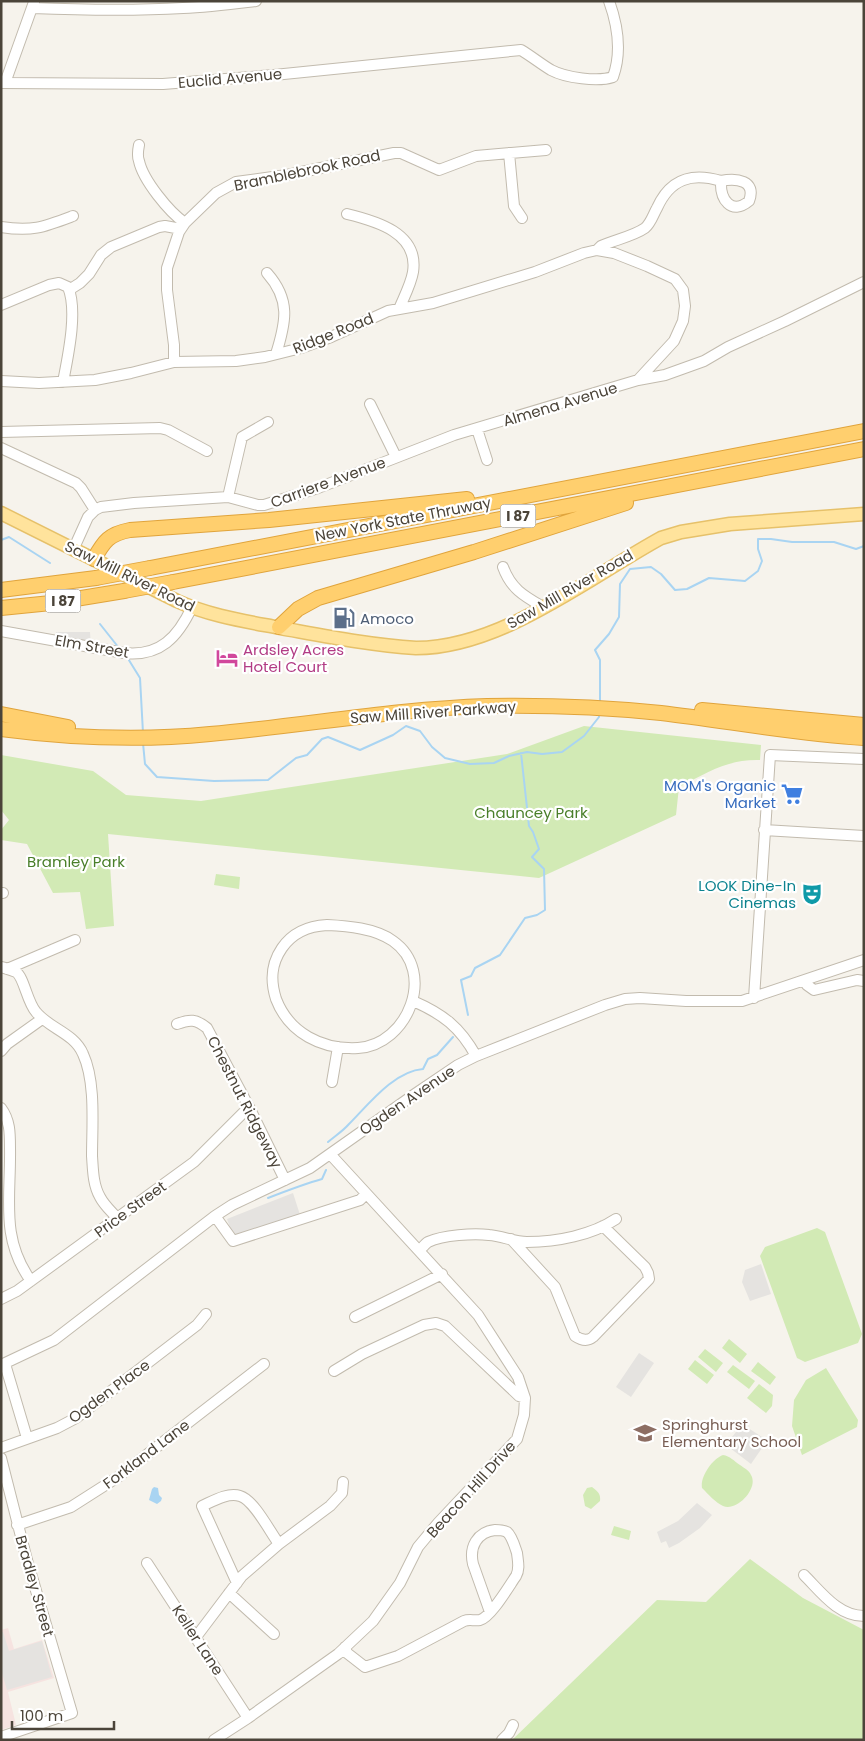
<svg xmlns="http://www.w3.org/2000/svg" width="865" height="1741" viewBox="0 0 865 1741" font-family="Poppins,sans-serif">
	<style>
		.medical { fill: #f6e3e0 }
		.green { fill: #d2eab5 }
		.parking { fill: #e5e3e0 }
		.water { fill: #a9d4f2 }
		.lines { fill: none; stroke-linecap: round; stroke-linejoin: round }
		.stream { stroke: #a9d4f2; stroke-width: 2 }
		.minor-casing { stroke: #c2bbae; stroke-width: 12 }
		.major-casing { stroke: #e6c16a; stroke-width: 15 }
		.highway-casing { stroke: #e0a43c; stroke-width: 16 }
		.minor { stroke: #fff; stroke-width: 10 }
		.major { stroke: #ffe39c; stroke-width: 12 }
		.highway { stroke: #ffcf6e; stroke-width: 14 }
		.highway-bridge-casing { stroke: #e0a43c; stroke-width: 16; stroke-linecap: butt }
		.highway-bridge { stroke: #ffcf6e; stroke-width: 14 }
		.labels { text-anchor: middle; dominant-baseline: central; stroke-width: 4.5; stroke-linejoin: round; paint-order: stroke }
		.shield { fill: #fff; stroke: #817c74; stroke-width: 1 }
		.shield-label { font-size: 14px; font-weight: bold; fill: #4b4439 }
		.street-label { font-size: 15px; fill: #4b4439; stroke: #fff }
		.service-label { font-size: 15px; fill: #4e5e75; stroke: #fff; text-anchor: start }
		.hotel-label { font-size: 15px; fill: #b23c85; stroke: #fff; text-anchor: start }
		.shop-label { font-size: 15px; fill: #366cbe; stroke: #fff; text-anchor: end }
		.park-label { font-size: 15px; fill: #4a7f2a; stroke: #fff }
		.culture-label { font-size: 15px; fill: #0d838f; stroke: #fff; text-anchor: end }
		.education-label { font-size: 15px; fill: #785e54; stroke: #fff; text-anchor: start }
	</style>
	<rect width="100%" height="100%" fill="#f6f3ec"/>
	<path class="medical" d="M8 1628 14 1649 42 1640 54 1678 8 1692 16 1725 1 1730V1630Z"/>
	<path class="green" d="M584 726 761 745 760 760C727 759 707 773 679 787L676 815 539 878 108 834 114 926 86 929 80 892 53 893 27 844 1 840V830L9 820 1 810V755L93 771 126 795 201 801 507 754Z
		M216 874 240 877 239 889 214 885Z
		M817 1228 825 1232 862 1334 858 1343 805 1362 797 1358 760 1256 765 1247Z
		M729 1339 747 1354 740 1363 722 1348Z
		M705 1349 723 1363 716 1372 698 1357Z
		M695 1360 714 1375 707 1384 688 1369Z
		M758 1362 776 1377 770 1385 751 1371Z
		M733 1365 755 1381 749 1389 727 1372Z
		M826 1368 858 1420 857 1427 802 1455 792 1426 794 1400 806 1380Z
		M759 1384 773 1395 772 1406 766 1413 747 1398Z
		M723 1455C730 1456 734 1461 740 1465 744 1468 749 1470 751 1475 759 1488 737 1512 723 1506 716 1503 708 1494 702 1488 700 1477 712 1459 723 1455Z
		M592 1487C597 1491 601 1493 600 1501L591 1509 585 1506 583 1495 587 1488Z
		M614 1526 631 1531 629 1540 611 1535Z
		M750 1559 803 1598 864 1630V1740H512L657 1600 706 1602Z"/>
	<path class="parking" d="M56 632H90L91 646 56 640Z
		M293 1193 301 1218 234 1239 227 1219Z
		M761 1264 771 1294 750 1301 742 1282 745 1270Z
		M639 1353 654 1363 631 1397 616 1387Z
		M742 1424 762 1437 758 1444 762 1448 751 1464 726 1445Z
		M697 1503 712 1515 700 1528 679 1543 669 1548 666 1541 661 1543 657 1532 678 1521Z
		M1 1632H3L9 1651 42 1641 52 1677 7 1690 1 1670Z"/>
	<path class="water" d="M154 1487 158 1488 159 1495 162 1498 161 1501 157 1504 149 1500 152 1489Z"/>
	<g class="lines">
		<path class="stream" d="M1 540 9 537 50 563
			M100 624 119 648
			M127 657 140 678 143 733
			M600 702V660L595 650 609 634 619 617 620 584 630 569 651 567 661 574 675 590 687 589 709 578 745 581 758 571 762 561 758 549V539H771L792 542H834L856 549 864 546
			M143 743 145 764 157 777 214 781 268 780 296 758 307 755 322 739 328 737 360 750 393 735 406 726 420 731 432 747 445 758 470 764 494 763 509 756 527 752 542 754 562 752 584 736 599 717V714
			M468 1015 461 980 471 976 475 968 500 955 525 918 537 915 545 910 544 869 532 857 539 849 533 832 529 826 521 753
			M328 1142C335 1136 343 1131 349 1124 368 1105 394 1071 423 1069L428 1059 437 1055 453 1037
			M268 1198C286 1191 304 1184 322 1179L326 1170"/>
		<g class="minor-casing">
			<path id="minor" d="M32 8C82 10 132 11 183 8 207 7 231 4 256 1
				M1 83 163 84 274 75 521 50C531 56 541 64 551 70 566 78 598 82 613 77 622 52 618 26 609 1
				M5 83 34 2
				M139 145C138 150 137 156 139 161 143 180 169 212 185 223
				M509 153 514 206 522 218
				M347 214C376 221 419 233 413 272 411 284 404 297 399 309
				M1 227C32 232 44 227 73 216
				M597 250 601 246C614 240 634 236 645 228 651 223 653 215 657 208 670 179 691 172 721 181 720 199 731 216 749 201 757 180 736 178 721 181
				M267 273C291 300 286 322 276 354
				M69 290 80 283 89 274 101 255 111 247 159 227 165 226 181 229
				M1 305 49 285 59 283 68 287C78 311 68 356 63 382
				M174 362V345L167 290V268L179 232 185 223 216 193 236 182 287 175 394 153H401L439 170 476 156 546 150
				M1 381 39 383 95 380 131 373 174 362 236 361 265 357 301 348 331 337 388 311 433 303 535 272 584 253 597 250 614 253 647 266 675 279 683 290 685 306 683 321 674 341 638 380
				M370 404 396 457
				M477 429 487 460
				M1 432 160 428 168 430 207 451
				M1 448 76 483 81 488 95 510
				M228 497 242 437 268 422
				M74 548 88 517 95 510 101 507 134 503 228 497 258 505H264L318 488 454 435 638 380 665 375 704 361 728 347 785 321 864 282
				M503 567C511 589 524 596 543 607
				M1 631 124 653C160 657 178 637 192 607
				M764 830 864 836
				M1 893H3
				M327 925C347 926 375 928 393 941 437 972 408 1045 358 1048 322 1050 289 1033 276 999 270 980 271 964 282 948 293 932 308 926 327 925Z
				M1 967C6 968 11 970 16 972 24 977 27 1002 36 1012 50 1029 74 1033 83 1054 96 1082 92 1126 92 1156 93 1170 93 1185 100 1197 104 1205 111 1211 117 1218
				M7 969 75 940
				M805 981 807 985 814 990 857 980 864 981
				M754 998 770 755 864 759
				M413 1001C443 1014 460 1027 476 1056
				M177 1024C190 1019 196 1019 207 1028L249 1107 285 1180
				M1 1051 7 1044 42 1019
				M332 1082 338 1047
				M1 1108C10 1120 10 1133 10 1148 11 1198 0 1238 31 1281
				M215 1216 233 1241 360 1200 366 1194
				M511 1239 555 1287 575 1336C581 1340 587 1342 593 1337L649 1279 648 1273 645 1267 603 1226
				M420 1250C422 1248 425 1244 428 1242 443 1235 474 1233 489 1235 502 1236 515 1242 527 1242 557 1242 592 1235 616 1219
				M1 1299 17 1291 194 1162 249 1107
				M355 1317 442 1274
				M5 1364 27 1438
				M1 1365 54 1340 215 1216 232 1205 310 1168 415 1094 458 1065 476 1056 605 1005 625 999 640 998 686 1001H742L864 960
				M334 1371 362 1354 424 1325 436 1323 445 1326 519 1396 525 1398
				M1 1448 57 1428 76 1418 197 1325 206 1314
				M1 1458 27 1560 72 1713 1 1737
				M17 1525 71 1507 118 1477 264 1364
				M147 1563 248 1718
				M804 1575C821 1592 838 1616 864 1616
				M237 1583 202 1506C213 1501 228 1492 240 1496 254 1500 270 1532 279 1544
				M229 1593 274 1634
				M196 1637 242 1576 279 1544 330 1506 342 1493 343 1482
				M345 1647 347 1653 365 1667 398 1656 464 1621C469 1619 474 1621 480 1620 491 1617 509 1586 516 1576 520 1569 518 1562 517 1553 515 1547 512 1536 507 1532 503 1530 499 1530 495 1530 477 1532 469 1547 473 1564L490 1612
				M214 1740 248 1718 338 1654 373 1621 400 1583 418 1547 438 1523 517 1439 524 1415 525 1398 518 1377 478 1315 330 1154
				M502 1740 509 1733 513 1725"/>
		</g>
		<g class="major-casing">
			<path id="major" d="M1 513 177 601C210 616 244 621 280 628 325 636 370 645 416 648 501 648 588 578 661 538L681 532 730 524 864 514"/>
		</g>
		<g class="highway-casing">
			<path id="highway" d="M94 559C104 541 109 534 130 530L269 520 467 499
				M150 568 864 431
				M173 582 864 449
				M1 590 96 578
				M1 608 51 603 124 591
				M279 627 298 609 318 598 474 552 626 503
				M702 710 864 725
				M1 714 68 727
				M1 729C70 738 140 741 210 734 302 726 394 709 487 706 545 705 603 707 661 713 728 721 796 734 864 738"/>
		</g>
		<use href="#minor" class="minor"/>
		<use href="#major" class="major"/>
		<use href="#highway" class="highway"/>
		<g class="highway-bridge-casing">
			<path id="highway-bridge" d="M96 578 150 568
				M124 591 173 582"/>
		</g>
		<use href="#highway-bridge" class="highway-bridge"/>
	</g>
	<defs>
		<g id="fuel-bare" transform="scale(1.725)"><path d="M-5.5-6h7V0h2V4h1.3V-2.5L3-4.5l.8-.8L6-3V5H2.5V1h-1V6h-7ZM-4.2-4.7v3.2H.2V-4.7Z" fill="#5c6f8a" stroke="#fff" stroke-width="2.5" paint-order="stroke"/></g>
		<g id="hotel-bare" transform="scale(1.725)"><path d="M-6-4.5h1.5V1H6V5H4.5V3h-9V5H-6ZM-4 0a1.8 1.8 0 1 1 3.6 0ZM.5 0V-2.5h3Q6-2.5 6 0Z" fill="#d1479c" stroke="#fff" stroke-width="2.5" paint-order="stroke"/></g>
		<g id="supermarket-bare" transform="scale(1.725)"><path d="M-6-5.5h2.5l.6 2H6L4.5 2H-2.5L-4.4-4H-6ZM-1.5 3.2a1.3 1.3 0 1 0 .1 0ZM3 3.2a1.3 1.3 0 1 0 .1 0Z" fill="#3f7fe0" stroke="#fff" stroke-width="2.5" paint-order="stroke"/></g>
		<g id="theatre-bare" transform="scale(1.725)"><path d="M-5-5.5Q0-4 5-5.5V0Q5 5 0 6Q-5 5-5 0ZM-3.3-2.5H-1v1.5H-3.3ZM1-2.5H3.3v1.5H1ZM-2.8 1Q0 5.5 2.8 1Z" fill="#0f9aa8" stroke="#fff" stroke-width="2.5" paint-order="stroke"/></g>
		<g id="school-bare" transform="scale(1.725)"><path d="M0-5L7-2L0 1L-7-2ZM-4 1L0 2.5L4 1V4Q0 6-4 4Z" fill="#8d6e63" stroke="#fff" stroke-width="2.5" paint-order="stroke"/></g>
	</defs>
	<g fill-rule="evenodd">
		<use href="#fuel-bare" x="344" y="618"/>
		<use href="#hotel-bare" x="227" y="658"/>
		<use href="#supermarket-bare" x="792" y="794"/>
		<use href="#theatre-bare" x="812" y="894"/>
		<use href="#school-bare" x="645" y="1433"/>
	</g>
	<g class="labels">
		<g class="shield">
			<rect x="500.5" y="504.5" width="35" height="23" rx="4"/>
			<rect x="45.5" y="589.5" width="35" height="23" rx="4"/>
		</g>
		<g class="shield-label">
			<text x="518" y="516">I 87</text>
			<text x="63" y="601">I 87</text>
		</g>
		<g class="street-label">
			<text transform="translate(230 78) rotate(-5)">Euclid Avenue</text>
			<text transform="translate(307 170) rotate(-12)">Bramblebrook Road</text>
			<text transform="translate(333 333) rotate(-22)">Ridge Road</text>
			<text transform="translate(560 404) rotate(-17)">Almena Avenue</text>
			<text transform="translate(328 482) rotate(-20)">Carriere Avenue</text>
			<text transform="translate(403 519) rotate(-11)">New York State Thruway</text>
			<text transform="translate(130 576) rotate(26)">Saw Mill River Road</text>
			<text transform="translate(570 589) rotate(-30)">Saw Mill River Road</text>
			<text transform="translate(92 646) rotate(10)">Elm Street</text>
			<text transform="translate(433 712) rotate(-4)">Saw Mill River Parkway</text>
			<text transform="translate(407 1100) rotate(-34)">Ogden Avenue</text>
			<text transform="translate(245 1102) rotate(63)">Chestnut Ridgeway</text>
			<text transform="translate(130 1209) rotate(-36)">Price Street</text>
			<text transform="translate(109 1391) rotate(-36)">Ogden Place</text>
			<text transform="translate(146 1454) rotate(-37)">Forkland Lane</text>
			<text transform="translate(471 1489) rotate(-48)">Beacon Hill Drive</text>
			<text transform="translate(35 1586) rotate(74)">Bradley Street</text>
			<text transform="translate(198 1640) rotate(57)">Keller Lane</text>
		</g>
		<g class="service-label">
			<text x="360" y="618">Amoco</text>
		</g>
		<g class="hotel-label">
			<text x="243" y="649">Ardsley Acres<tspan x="243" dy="17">Hotel Court</tspan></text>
		</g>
		<g class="shop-label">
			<text x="776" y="785">MOM's Organic<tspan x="776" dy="17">Market</tspan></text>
		</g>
		<g class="park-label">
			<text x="531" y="812">Chauncey Park</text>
			<text x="76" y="861">Bramley Park</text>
		</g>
		<g class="culture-label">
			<text x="796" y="885">LOOK Dine-In<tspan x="796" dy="17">Cinemas</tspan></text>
		</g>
		<g class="education-label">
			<text x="662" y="1424">Springhurst<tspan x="662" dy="17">Elementary School</tspan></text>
		</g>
	</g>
	<rect width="865" height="1741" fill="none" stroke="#4b4439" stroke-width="5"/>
	<path d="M12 1721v8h102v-8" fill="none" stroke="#4b4439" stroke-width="2.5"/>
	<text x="20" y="1721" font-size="15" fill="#4b4439" stroke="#ffffff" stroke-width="4" paint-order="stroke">100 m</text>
</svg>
